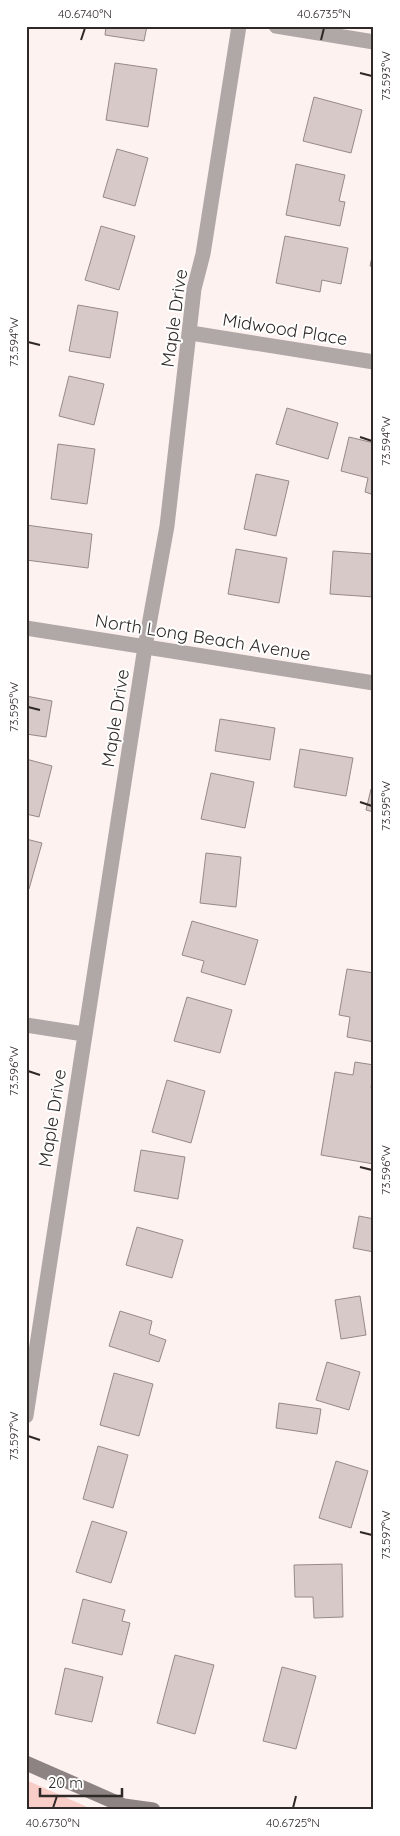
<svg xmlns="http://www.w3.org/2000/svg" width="400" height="1836" viewBox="0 0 400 1836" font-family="Quicksand,sans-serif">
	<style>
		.green { fill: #f9cdc7 }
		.building { fill: #d7c9c7; stroke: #968987 }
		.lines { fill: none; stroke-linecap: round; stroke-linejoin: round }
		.street { stroke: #afa8a7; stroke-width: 15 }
		.secondary { stroke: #8c8382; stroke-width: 15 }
		.ticks { fill: none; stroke: #2e2827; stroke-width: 2 }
		.labels { text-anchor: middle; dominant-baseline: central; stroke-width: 4; stroke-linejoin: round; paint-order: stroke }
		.street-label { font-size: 18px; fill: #2e2827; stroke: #fff }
		.neatline { fill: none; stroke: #2e2827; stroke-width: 2 }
		.ticks-label { font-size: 12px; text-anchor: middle; fill: #2e2827 }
	</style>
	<rect width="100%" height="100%" fill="#fef2f0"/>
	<path class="green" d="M26 1780 94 1810H26Z"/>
	<path class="building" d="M106 26H147L144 41 105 35Z
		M115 63 157 69 148 127 106 120Z
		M314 97 362 110 351 153 303 141Z
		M117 149 148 158 135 206 103 197Z
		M296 164 345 175 339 201 345 202 340 226 286 215Z
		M101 226 135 236 119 290 85 280Z
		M285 236 348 248 341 284 322 280 320 292 276 283Z
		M374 248V267L370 266Z
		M78 305 118 312 110 358 69 351Z
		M69 376 104 384 94 425 59 416Z
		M287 408 338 423 328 459 276 444Z
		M349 437 374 443V495L365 492 368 478 341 471Z
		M58 444 95 449 87 504 51 499Z
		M256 474 289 481 276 536 244 529Z
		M26 525 92 534 88 568 26 560Z
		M236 549 287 558 279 603 228 594Z
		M333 551 374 554V597L330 594Z
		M26 696 52 701 46 737 26 734Z
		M220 719 275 728 270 760 215 751Z
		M300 749 353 758 346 796 294 787Z
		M26 759 52 766 39 817 26 814Z
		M211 773 254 782 245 828 201 819Z
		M371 789H374V812L366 810Z
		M26 839 42 843 29 889H26Z
		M206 853 241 857 236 907 200 903Z
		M192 921 258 940 245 985 201 972 204 961 182 955Z
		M347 969 374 973V1042L347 1037 350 1017 339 1015Z
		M187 997 232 1010 220 1053 174 1041Z
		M355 1062 374 1065 371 1088 374 1089V1164L321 1155 335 1072 353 1075Z
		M167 1080 205 1091 191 1143 152 1132Z
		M141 1150 185 1157 178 1199 134 1191Z
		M359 1216 374 1219V1252L353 1248Z
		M137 1227 183 1240 172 1278 126 1265Z
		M360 1296 366 1335 341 1339 335 1300Z
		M120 1311 152 1321 149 1334 166 1340 159 1362 109 1346Z
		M327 1362 360 1372 349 1410 316 1400Z
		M114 1373 153 1384 139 1436 100 1425Z
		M279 1403 321 1409 317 1434 276 1428Z
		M98 1446 128 1455 113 1508 83 1499Z
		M336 1461 368 1471 351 1528 319 1518Z
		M92 1521 127 1532 111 1583 76 1572Z
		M342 1564 343 1617 314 1618 313 1597H295L294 1565Z
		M83 1599 125 1610 122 1621 130 1623 122 1655 72 1643Z
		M175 1655 214 1665 195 1734 157 1723Z
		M282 1667 316 1676 296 1749 263 1741Z
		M65 1668 103 1677 92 1722 55 1714Z"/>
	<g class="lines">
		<path class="street" d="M276 26 374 42
			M191 333 374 362
			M26 628 374 683
			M26 1025 84 1034
			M26 1416 145 647 167 526 194 289 203 254 239 26"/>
		<path class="secondary" d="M26 1763 124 1806 153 1810"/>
	</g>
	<path class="ticks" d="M81 40 85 28M321 40 324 28M360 73 372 76M28 342 40 345M360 437 372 441M28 707 40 710M360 802 372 806M28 1071 40 1075M360 1167 372 1170M28 1436 40 1440M360 1532 372 1535M53 1808 57 1796M293 1808 296 1796"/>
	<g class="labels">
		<g class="street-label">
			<text transform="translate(174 318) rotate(-82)">Maple Drive</text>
			<text transform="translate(285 329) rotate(9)">Midwood Place</text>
			<text transform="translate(203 637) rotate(9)">North Long Beach Avenue</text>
			<text transform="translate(115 718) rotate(-81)">Maple Drive</text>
			<text transform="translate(52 1118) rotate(-81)">Maple Drive</text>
		</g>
	</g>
	<rect width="400" height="1836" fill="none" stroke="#ffffff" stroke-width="55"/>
	<path d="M40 1788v8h82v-8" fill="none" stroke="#2e2827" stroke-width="2.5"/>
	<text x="48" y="1788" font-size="15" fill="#2e2827" stroke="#ffffff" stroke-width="4" paint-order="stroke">20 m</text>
	<rect x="28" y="28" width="344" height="1780" class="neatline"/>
	<g class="ticks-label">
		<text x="85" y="18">40.6740°N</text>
		<text x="324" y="18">40.6735°N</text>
		<text transform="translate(386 76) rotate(-90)" y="4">73.593°W</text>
		<text transform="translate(14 342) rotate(-90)" y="4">73.594°W</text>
		<text transform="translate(386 441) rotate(-90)" y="4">73.594°W</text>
		<text transform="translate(14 707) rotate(-90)" y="4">73.595°W</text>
		<text transform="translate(386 806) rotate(-90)" y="4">73.595°W</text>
		<text transform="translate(14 1071) rotate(-90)" y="4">73.596°W</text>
		<text transform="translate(386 1170) rotate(-90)" y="4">73.596°W</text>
		<text transform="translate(14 1436) rotate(-90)" y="4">73.597°W</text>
		<text transform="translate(386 1535) rotate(-90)" y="4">73.597°W</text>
		<text x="53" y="1827">40.6730°N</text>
		<text x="293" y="1827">40.6725°N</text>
	</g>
</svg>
